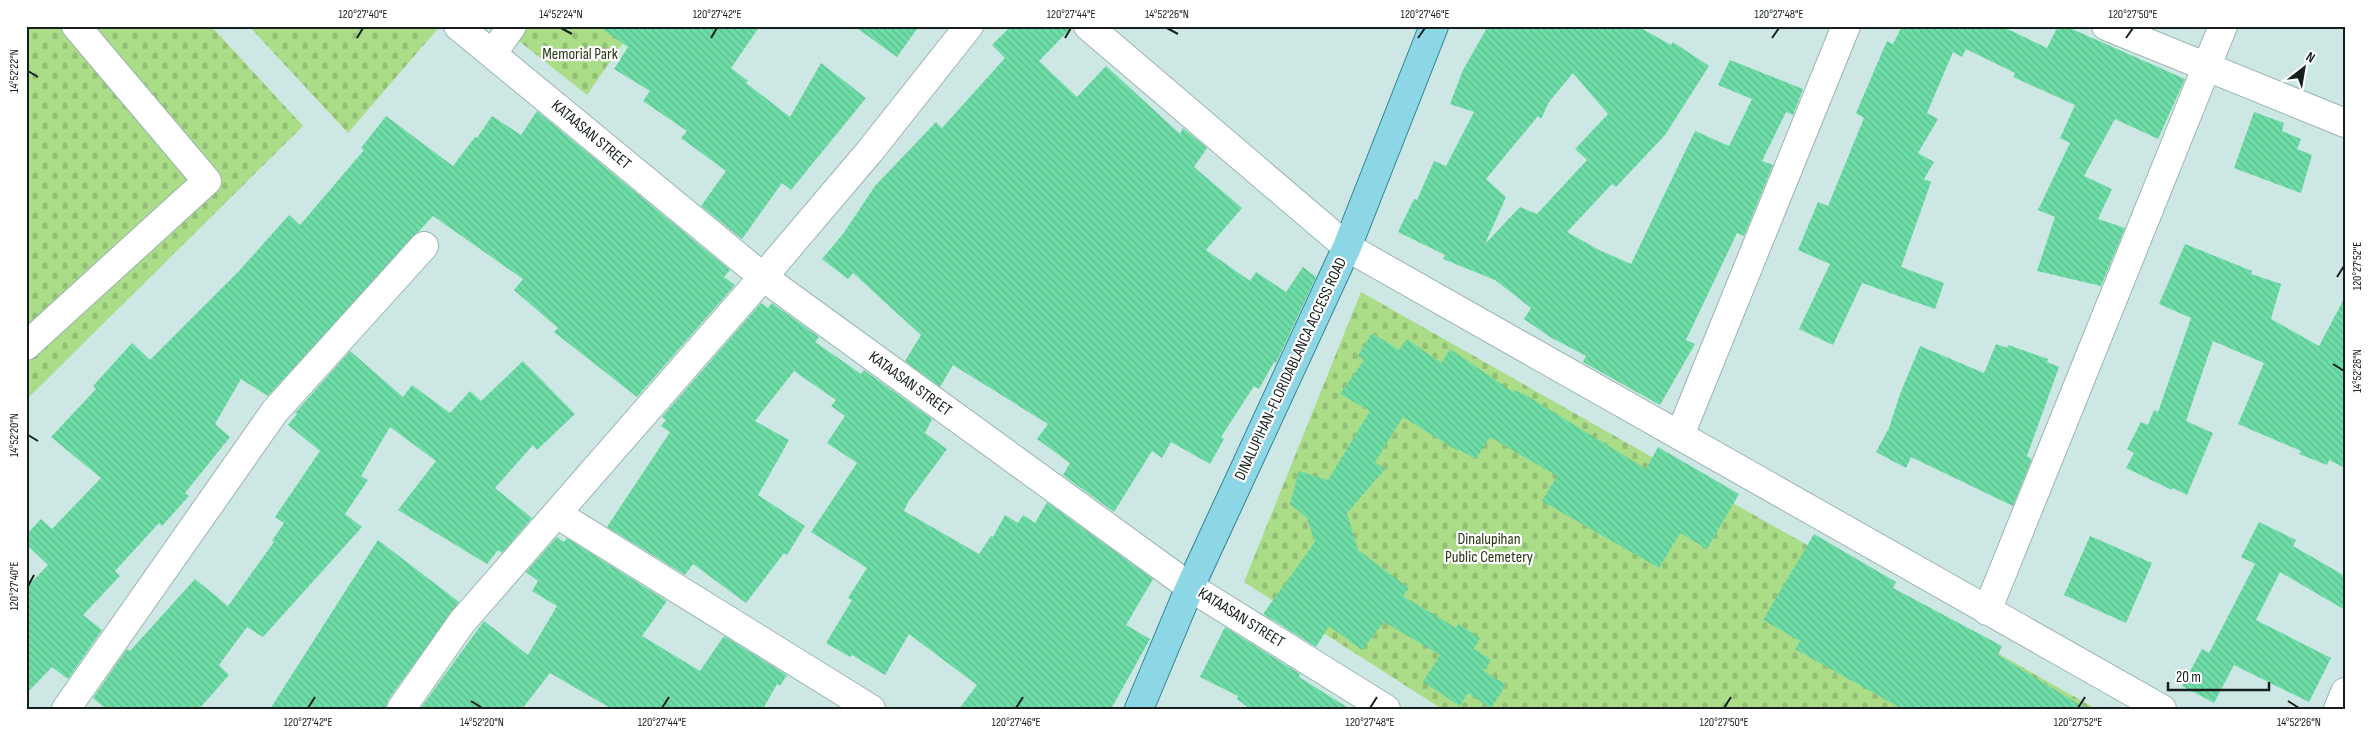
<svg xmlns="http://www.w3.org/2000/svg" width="2371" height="735" viewBox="0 0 2371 735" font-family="'Sofia Sans Condensed',sans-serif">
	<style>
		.cemetery { fill: url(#cemetery-stones) }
		.building { fill: url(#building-back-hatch); fill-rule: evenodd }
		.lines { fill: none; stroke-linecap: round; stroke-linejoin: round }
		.minor-casing { stroke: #9bb4b1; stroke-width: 30 }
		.major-casing { stroke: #328494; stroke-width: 30 }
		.minor { stroke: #fff; stroke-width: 28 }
		.major { stroke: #8dd6e5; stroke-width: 28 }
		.ticks { fill: none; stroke: #161f1e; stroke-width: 2 }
		.labels { text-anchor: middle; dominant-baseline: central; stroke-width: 4.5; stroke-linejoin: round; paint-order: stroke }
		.park-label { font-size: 16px; fill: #233813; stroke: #fff }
		.street-label { font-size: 16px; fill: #161f1e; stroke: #fff }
		.neatline { fill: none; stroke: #161f1e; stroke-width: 2 }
		.ticks-label { font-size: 12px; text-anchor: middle; fill: #161f1e }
	</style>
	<defs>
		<pattern id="cemetery-stones" width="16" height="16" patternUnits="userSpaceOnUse" patternTransform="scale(1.25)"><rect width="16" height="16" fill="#abdd88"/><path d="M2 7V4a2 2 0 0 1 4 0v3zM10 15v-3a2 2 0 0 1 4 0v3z" fill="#92bd75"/></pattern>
		<pattern id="building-back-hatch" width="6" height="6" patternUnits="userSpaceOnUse" patternTransform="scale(1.25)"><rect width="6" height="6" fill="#6ddca6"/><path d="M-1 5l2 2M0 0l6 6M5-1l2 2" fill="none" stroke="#5ebc8e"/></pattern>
	</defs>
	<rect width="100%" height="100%" fill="#cde8e4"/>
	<path class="cemetery" d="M26 26H211L303 126 26 400Z
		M249 26H440L348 133Z
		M500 26H635L587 95Z
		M1361 292 2096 709H1442L1244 582Z"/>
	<path class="building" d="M598 26H760L731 68 748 81 746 83 790 117 821 63 866 98 791 190 782 183 742 239 701 206 726 171 681 138 687 131 643 101 650 91 614 69 628 47Z
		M854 26H919L897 57Z
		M1011 26H1073L1039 61 1077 97 1106 66 1180 134 1183 128 1207 148 1194 167 1242 208 1206 250 1250 281 1256 272 1286 292 1303 267 1316 277 1276 363 1274 362 1259 389 1254 386 1221 437 1224 439 1210 464 1171 442 1162 458 1152 451 1114 512 1063 475 1070 463 1037 439 1048 424 953 365 940 387 905 361 921 335 853 273 848 279 822 259 843 234 875 186 936 122 942 128 1005 58 992 45Z
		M1488 26H1637L1671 45 1673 42 1709 66 1665 135 1616 187 1612 184 1567 232 1599 250 1631 264 1695 131 1729 146 1752 99 1718 85 1730 60 1803 89 1793 115 1786 112 1762 161 1773 165 1744 236 1737 233 1686 340 1695 344 1660 405 1583 362 1586 356 1550 337 1524 319 1531 308 1495 280 1443 259 1445 255 1398 232 1414 199 1417 200 1434 161 1446 166 1474 112 1450 104 1463 70ZM1573 73 1608 114 1575 149 1587 160 1537 214 1520 207 1485 244 1506 197 1486 179 1538 116 1541 119 1549 102Z
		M1898 26H2001L2047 48 2058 26H2065L2185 79 2158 139 2115 119 2084 176 2112 189 2098 219 2125 228 2101 286 2037 271 2055 217 2038 210 2070 143 2060 138 2075 105 2013 77 2015 73 1966 49 1962 57 1953 52 1927 113 1938 119 1918 153 1934 162 1924 179 1931 182 1901 267 1944 283 1935 309 1862 283 1833 345 1799 329 1830 264 1798 250 1818 202 1828 206 1864 118 1856 113 1887 41 1893 44 1901 28Z
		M537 111 730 270 724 277 735 285 637 397 554 332 558 328 514 290 523 279 433 216 268 396 241 379 215 424 230 437 185 493 189 496 162 526 159 523 115 571 120 576 83 615 102 630 68 679 52 667 26 694V588L48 565 26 544V535L41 519 52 529 101 478 51 437 96 389 93 386 132 343 150 360 239 271 289 215 300 225 364 150 361 148 386 116 453 166 475 137 477 138 492 116 521 135Z
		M2254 112 2284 123 2282 131 2301 139 2297 149 2312 155 2301 193 2234 168Z
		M2185 244 2252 271 2251 274 2281 284 2271 319 2319 346 2345 297V468L2329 460 2327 465 2299 454 2301 451 2238 424 2264 363 2213 341 2186 421 2213 433 2187 495 2173 488 2172 490 2126 468 2134 453 2127 449 2141 422 2148 425 2154 410 2158 412 2191 318 2159 304Z
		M761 303 768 308 772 303 819 337 815 342 861 374 864 370 932 419 925 433 947 449 908 502 904 511 979 554 991 536 993 537 1005 515 1018 523 1023 515 1035 523 1047 502 1153 579 1126 625 1150 639 1111 709H959L977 685 909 634 885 675 852 655 850 657 826 643 852 600 848 598 867 568 811 532 857 463 827 443 845 416 831 406 836 400 794 371 755 421 789 440 758 495 805 526 787 555 784 553 746 603 693 564 685 575 607 527 670 432 661 426 666 420 662 417Z
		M1372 333 1399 350 1407 339 1441 363 1450 349 1513 392 1514 390 1524 394 1646 469 1658 447 1739 494 1707 549 1680 533 1659 568 1542 501 1557 476 1490 437 1476 459 1460 450 1458 451 1403 417 1375 462 1385 469 1347 513 1358 550 1409 588 1403 596 1456 628 1458 624 1480 638 1474 649 1491 660 1484 671 1506 685 1491 708 1468 693 1460 706 1423 682 1440 655 1384 622 1362 650 1329 626 1316 647 1263 614 1315 542 1307 518 1290 504 1299 471 1328 480 1370 411 1340 394 1364 360 1358 356Z
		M1996 344 2007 348 2008 345 2048 359 2047 362 2059 367 2027 456 2032 459 2013 506 1911 457 1906 468 1876 452 1889 428 1900 394 1920 346 1984 373Z
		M350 351 403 397 412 385 450 413 470 391 481 401 523 361 575 414 537 450 533 445 495 488 532 518 502 553 498 550 487 564 398 510 436 461 390 427 361 476 368 480 345 514 362 527 263 637 247 627 219 665 229 675 199 709H106L93 698 127 649 130 651 195 579 228 606 274 542 272 541 284 523 275 517 320 451 288 425 297 414 295 413Z
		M2259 522 2296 540 2293 546 2345 576V610L2280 572 2256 620 2331 658 2309 702 2234 665 2214 703 2182 686 2202 649 2209 653 2255 564 2241 557Z
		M1814 534 1896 582 1893 588 2002 646 1998 655 2087 709H1902L1795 649 1800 641 1763 620Z
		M2090 536 2152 563 2126 623 2064 595Z
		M557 537 564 542 567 538 667 601 642 636 700 671 724 636 787 675 780 686 777 684 763 709H612L550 673 522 709H420L484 621 528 655 557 606 532 591 538 581 526 572Z
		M378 540 459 602 388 700 386 709H270Z
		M1225 627 1300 674 1299 677 1350 709H1250L1237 699 1238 696 1200 677Z"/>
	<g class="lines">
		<g class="minor-casing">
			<path id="minor" d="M458 26 763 277 1190 587 1386 709
				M1088 26 1347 247 2162 709
				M2106 26 2345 123
				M493 53 512 26
				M26 346 207 181 76 26
				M1680 435 1846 26
				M557 514 871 709
				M1987 611 2223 26
				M66 709 275 411 424 246
				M401 709 462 622 763 277 870 151 969 26
				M2338 709 2345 692"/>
		</g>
		<g class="major-casing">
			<path id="major" d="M1139 709 1190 587 1347 247 1434 26"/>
		</g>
		<use href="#minor" class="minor"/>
		<use href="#major" class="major"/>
	</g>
	<path class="ticks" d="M561 28 572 34M1167 28 1178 34M357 38 363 28M711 38 717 28M1065 38 1071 28M1418 38 1425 28M1772 38 1779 28M2126 38 2133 28M28 71 38 77M2337 277 2344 266M2333 364 2344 371M28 435 38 441M28 586 34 575M471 701 482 708M2288 701 2299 708M308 708 315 697M662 708 669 697M1016 708 1023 697M1370 708 1377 697M1724 708 1731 697M2078 708 2085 697"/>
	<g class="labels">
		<g class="park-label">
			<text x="580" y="54">Memorial Park</text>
			<text x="1489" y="539">Dinalupihan<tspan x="1489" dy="18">Public Cemetery</tspan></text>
		</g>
		<g class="street-label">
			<text transform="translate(591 135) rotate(40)">KATAASAN STREET</text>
			<text transform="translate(1291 369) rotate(-65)">DINALUPIHAN-FLORIDABLANCA ACCESS ROAD</text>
			<text transform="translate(910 384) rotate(36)">KATAASAN STREET</text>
			<text transform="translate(1241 618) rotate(32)">KATAASAN STREET</text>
		</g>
	</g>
	<rect width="2371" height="735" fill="none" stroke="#ffffff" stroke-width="55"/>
	<g transform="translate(2304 68) rotate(31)" stroke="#ffffff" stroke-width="4" paint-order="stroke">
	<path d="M0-4L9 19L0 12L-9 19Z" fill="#161f1e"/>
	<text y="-8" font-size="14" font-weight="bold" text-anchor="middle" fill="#161f1e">N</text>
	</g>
	<path d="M2168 682v8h101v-8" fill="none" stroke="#161f1e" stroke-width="2.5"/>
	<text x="2176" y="682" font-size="15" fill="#161f1e" stroke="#ffffff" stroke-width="4" paint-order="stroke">20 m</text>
	<rect x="28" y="28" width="2316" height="680" class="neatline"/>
	<g class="ticks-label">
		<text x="363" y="18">120°27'40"E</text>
		<text x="561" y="18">14°52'24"N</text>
		<text x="717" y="18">120°27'42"E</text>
		<text x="1071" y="18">120°27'44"E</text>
		<text x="1167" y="18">14°52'26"N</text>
		<text x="1425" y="18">120°27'46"E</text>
		<text x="1779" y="18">120°27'48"E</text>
		<text x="2133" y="18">120°27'50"E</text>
		<text transform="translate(14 71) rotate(-90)" y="4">14°52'22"N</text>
		<text transform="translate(2357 266) rotate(-90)" y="4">120°27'52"E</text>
		<text transform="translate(2357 371) rotate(-90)" y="4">14°52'28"N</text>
		<text transform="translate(14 435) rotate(-90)" y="4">14°52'20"N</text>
		<text transform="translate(14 586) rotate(-90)" y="4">120°27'40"E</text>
		<text x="308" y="726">120°27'42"E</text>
		<text x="482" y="726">14°52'20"N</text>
		<text x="662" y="726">120°27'44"E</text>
		<text x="1016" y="726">120°27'46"E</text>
		<text x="1370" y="726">120°27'48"E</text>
		<text x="1724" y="726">120°27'50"E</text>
		<text x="2078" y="726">120°27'52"E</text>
		<text x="2299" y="726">14°52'26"N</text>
	</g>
</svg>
